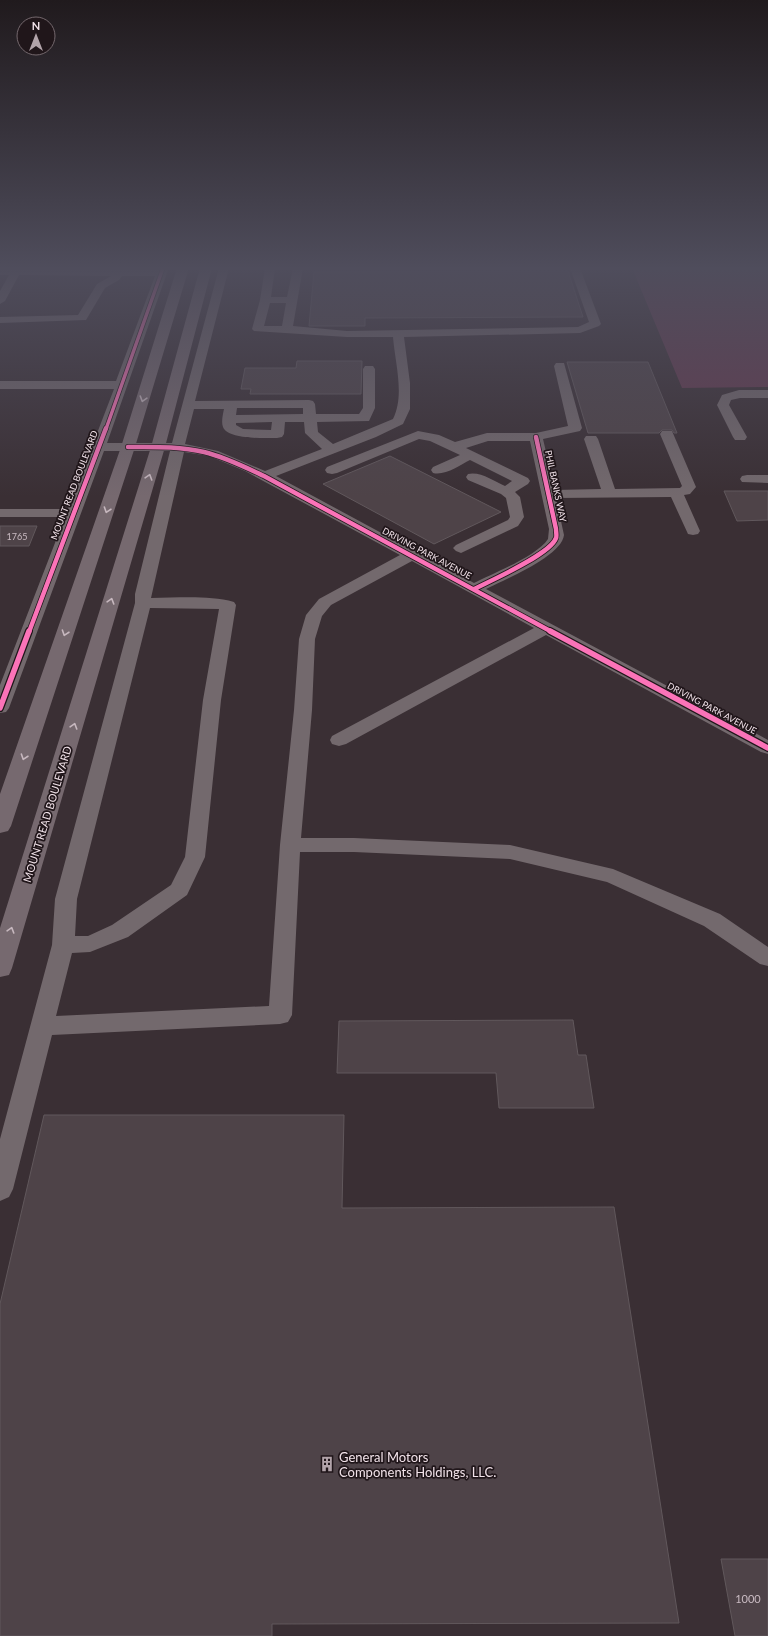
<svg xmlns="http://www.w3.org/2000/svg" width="768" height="1636" viewBox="0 0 768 1636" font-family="Lato,sans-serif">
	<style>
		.green { fill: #643a4f }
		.building { fill: #4e4348; stroke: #61585c }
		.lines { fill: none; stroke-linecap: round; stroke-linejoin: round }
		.minor { fill: #73696d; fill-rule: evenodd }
		.major { fill: #76696f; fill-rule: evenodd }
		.cycleway-far2-casing { stroke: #20161a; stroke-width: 5 }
		.cycleway-far1-casing { stroke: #20161a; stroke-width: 6 }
		.cycleway-casing { stroke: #20161a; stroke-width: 8 }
		.cycleway-far2 { stroke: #fb73b8; stroke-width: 3.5 }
		.cycleway-far1 { stroke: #fb73b8; stroke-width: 4.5 }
		.cycleway { stroke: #fb73b8; stroke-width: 5.5 }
		.oneway { stroke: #c7b8bf }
		.labels { text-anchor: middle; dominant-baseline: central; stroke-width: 3.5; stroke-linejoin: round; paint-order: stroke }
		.far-street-label { font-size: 9px; fill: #f2e3ea; stroke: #20161a }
		.number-label { font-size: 9px; fill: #c9bbc2 }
		.street-label { font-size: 11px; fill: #f2e3ea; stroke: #20161a }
		.near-number-label { font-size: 11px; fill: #c9bbc2 }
		.near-poi-label { font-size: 13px; fill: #f2e3ea; stroke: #20161a; text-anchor: start }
	</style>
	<rect width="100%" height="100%" fill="#3a2f34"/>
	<path class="green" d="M632 268H768V387L682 388Z"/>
	<path class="building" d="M568 271 583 317 365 318V326H309L314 272Z
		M297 361H362L361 394H250L251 389H241L245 368H296Z
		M567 362H648L677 433H674L672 430H662L659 433H588Z
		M390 456 501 512 434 544 323 484Z
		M724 491H768V520L737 521Z
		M0 526H37L29 546H0Z
		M573 1020 578 1055H586L594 1108H499L496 1073H337L339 1021Z
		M44 1115H344L342 1208 614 1207 679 1623 272 1624V1636H0V1304Z
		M721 1559H768V1636H735Z"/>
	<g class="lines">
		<path class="minor" d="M158 268H168L167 273 107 443H172L219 268H229L195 401 309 400 313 401 315 404 316 414H359L363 408V369L365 366H373L375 369V408L369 421 317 422 318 432 333 444 393 419C405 395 395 363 393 337H347L254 331 252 329 260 300 265 268H275L271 297H287L293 268H303L293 326 347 331 578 327 589 322 570 268H580L601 324 599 326 580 333 404 337 410 383V409L403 424 376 437 276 476 474 583C494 573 537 556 548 539L549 529 530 441H488L466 448 528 478 530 481 528 484 515 492 520 497 524 517 518 526 461 553 456 551 453 548 456 545 508 520 510 517 506 498 501 494 468 480 466 477 468 474C480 471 494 481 505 486L512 481 470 460C460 465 445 476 433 473L431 470 433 467 460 455 430 441 419 439 337 473 332 474 327 473 325 470 327 467 418 431 439 435 455 442 487 433H536L568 426 554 366 556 363H564L582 428 580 431 543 439 555 490 601 489 584 439 586 436H596L598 439 615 489 680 488 682 486 660 434 662 431H672L696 487 690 494 684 495 700 531 698 534 693 535 688 534 671 497 556 498 564 535C562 556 504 580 486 589L768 740V754L761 752 546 635 346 744 339 746 332 744 330 740 332 736 534 628 412 561 331 605 322 616 315 639 312 710 301 838H354L510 845 613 869 720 914 768 947V966L760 964 704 926 607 882 510 859 354 852H300L292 1015 288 1022 280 1024 52 1035 13 1189 9 1197 0 1201V1139L52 945 55 899 135 603V594L170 451H104L9 708 6 712 0 713V685L65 517H0V509H68L114 389H0V381H116L155 276H122L119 280 105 288 86 320 0 323V317L78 315 97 284 111 276 19 275 5 301 0 304V291L9 275H0V269L157 270ZM270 303H286L282 326H264ZM237 408H303V414L236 415ZM194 409H224C223 414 221 422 223 427 228 440 266 438 277 438L282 437 284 434 285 422H304L305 433 322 449 265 471 218 451 185 444ZM272 422 271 430 243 429 236 425V423ZM184 452 209 456 245 471 400 555 319 599 306 615 299 639 294 710 280 845 269 1006 56 1016 72 953 90 952 128 937 187 895 205 857 221 700 236 605 234 602C208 595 178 598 151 598ZM150 608 219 609 203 700 185 857 171 885 112 925 88 936H75L77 899Z
			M739 390H768V398H740L731 400 729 405 747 437 745 440H735L733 437 717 405 722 395Z
			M747 475H768V483L742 482 740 479 742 476Z"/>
		<path class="major" d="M177 268H189L135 447 11 826 8 831 0 833V794L121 447Z
			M200 268H212L165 447 12 968 9 975 0 977V928L151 447Z"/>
		<g class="cycleway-far2-casing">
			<path id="cycleway-far2" d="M106 429 163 268"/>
		</g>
		<g class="cycleway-far1-casing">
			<path id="cycleway-far1" d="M128 447C153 447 179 446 204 452 225 457 245 467 264 476L552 632
				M474 589C490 581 551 554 556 538 557 536 556 532 556 529L536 437
				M29 632 106 428"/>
		</g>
		<g class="cycleway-casing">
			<path id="cycleway" d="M550 631 768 748
				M0 708 29 631"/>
		</g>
		<use href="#cycleway-far2" class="cycleway-far2"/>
		<use href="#cycleway-far1" class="cycleway-far1"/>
		<use href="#cycleway" class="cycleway"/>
	</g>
	<defs><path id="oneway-chevron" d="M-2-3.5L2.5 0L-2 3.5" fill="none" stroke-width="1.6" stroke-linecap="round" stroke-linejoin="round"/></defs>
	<g class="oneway">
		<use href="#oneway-chevron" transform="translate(143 399) rotate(107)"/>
		<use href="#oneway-chevron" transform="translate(149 477) rotate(-73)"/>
		<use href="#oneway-chevron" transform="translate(107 510) rotate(109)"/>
		<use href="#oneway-chevron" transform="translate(111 601) rotate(-73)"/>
		<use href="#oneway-chevron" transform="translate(65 633) rotate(109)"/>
		<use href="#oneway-chevron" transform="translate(74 726) rotate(-73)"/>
		<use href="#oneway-chevron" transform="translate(24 757) rotate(109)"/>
		<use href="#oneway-chevron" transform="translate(11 930) rotate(-73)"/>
	</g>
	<linearGradient id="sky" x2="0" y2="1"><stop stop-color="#201a1d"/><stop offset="0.54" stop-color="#4f4d5c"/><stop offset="1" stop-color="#4f4d5c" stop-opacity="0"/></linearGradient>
	<rect width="768" height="497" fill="url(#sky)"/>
	<defs>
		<g id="building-bare" transform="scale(1.2)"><path d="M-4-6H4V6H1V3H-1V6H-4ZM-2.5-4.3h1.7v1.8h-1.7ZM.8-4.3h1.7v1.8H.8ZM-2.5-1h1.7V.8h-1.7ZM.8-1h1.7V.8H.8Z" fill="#b2a4aa" stroke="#20161a" stroke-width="2.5" paint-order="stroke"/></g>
	</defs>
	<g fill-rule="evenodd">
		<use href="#building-bare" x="327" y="1464"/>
	</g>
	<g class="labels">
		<g class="far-street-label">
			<text transform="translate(74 485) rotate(-69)">MOUNT READ BOULEVARD</text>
			<text transform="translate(556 486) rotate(78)">PHIL BANKS WAY</text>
			<text transform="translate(427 553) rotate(28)">DRIVING PARK AVENUE</text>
			<text transform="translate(712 708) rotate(28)">DRIVING PARK AVENUE</text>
		</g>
		<g class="number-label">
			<text x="17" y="536">1765</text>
		</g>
		<g class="street-label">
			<text transform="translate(47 814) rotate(-73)">MOUNT READ BOULEVARD</text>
		</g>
		<g class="near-number-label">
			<text x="748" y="1598">1000</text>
		</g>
		<g class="near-poi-label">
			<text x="339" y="1457">General Motors<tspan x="339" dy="15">Components Holdings, LLC.</tspan></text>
		</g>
	</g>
	<g transform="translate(36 36)"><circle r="19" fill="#20161a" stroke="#74686d"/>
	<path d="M0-3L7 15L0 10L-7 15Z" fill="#b2a4aa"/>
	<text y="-6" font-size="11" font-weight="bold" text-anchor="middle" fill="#f2e3ea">N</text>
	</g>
</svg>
